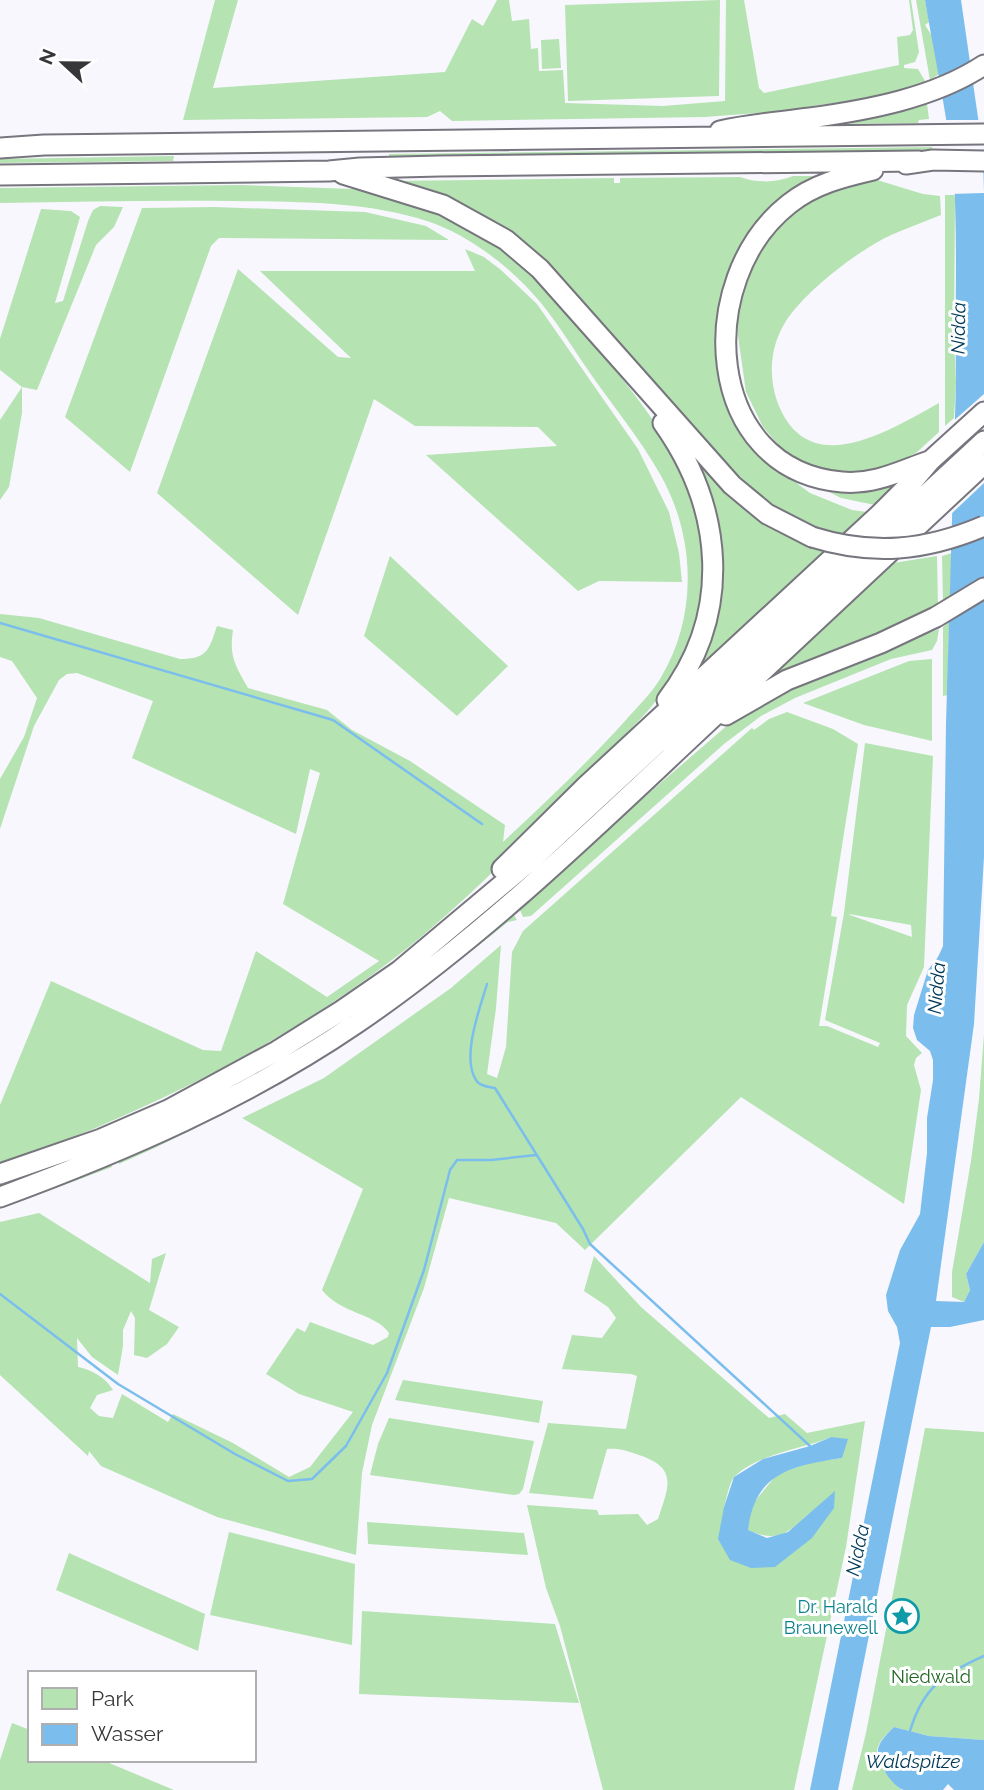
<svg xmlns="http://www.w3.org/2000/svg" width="984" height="1790" viewBox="0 0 984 1790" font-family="Raleway,sans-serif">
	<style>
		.green { fill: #b5e3b2; fill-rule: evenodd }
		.water { fill: #7bbeed }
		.pier { fill: #f8f7fe }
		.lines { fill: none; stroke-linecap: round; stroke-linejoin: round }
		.stream { stroke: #7bbeed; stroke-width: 2.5 }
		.highway-casing { stroke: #77757d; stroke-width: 23 }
		.highway { stroke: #fff; stroke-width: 19 }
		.highway-bridge-casing { stroke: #77757d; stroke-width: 23; stroke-linecap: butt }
		.highway-bridge { stroke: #fff; stroke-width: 19 }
		.labels { text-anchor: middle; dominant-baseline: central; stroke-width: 6; stroke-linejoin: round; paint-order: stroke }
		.culture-label { font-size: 18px; fill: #0d838f; stroke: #fff; text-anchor: end }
		.park-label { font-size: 18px; fill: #1f6720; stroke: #fff }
		.water-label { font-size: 19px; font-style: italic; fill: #013a59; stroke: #fff }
	</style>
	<rect width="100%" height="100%" fill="#f8f7fe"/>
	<path class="green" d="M215 0H238L213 88 445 72 472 19 483 26 497 0H509L512 21 529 19 531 49 538 48 539 71 563 70 565 103 663 106 725 101 726 0H744L759 88 764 93 899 65 897 37 910 35 913 30 909 0H911L919 52 915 62 904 65V68L918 69 925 81 923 84 857 100 812 106 796 110 705 117 452 121 440 111 427 117 183 120Z
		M720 0 719 96 568 101 565 5Z
		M916 0H925L929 22 925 25 932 36 939 74 930 80Z
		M559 39 561 68 542 69 541 40Z
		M927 104 929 119 919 120 918 123 830 124Z
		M932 147 933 152 389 158V154Z
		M174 156 173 161 0 163V159Z
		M793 176H812L819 180 777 207 720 332 759 445 787 476 810 493 852 510 867 512 842 535 807 524 805 526 756 497 608 334 611 332 608 329 606 331 568 288 392 181 614 178V183H620V178L740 177C756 183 777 183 793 176Z
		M877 180 923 194 940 196 941 215C924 222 907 228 891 235 857 251 799 295 782 328 770 351 769 377 777 401 807 483 888 431 939 403V432L916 453 886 469 863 473H829L809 467 782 449 763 427 746 392 738 336 736 294 779 220 829 191Z
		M241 185 353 189 386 195 429 207 511 253 575 318 593 345 595 344C622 379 651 413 673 452 723 539 711 638 646 713 565 798 485 888 392 960 278 1048 135 1117 0 1165V1105L51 981 203 1050 221 1051 256 951 327 997 379 961 283 904 320 773 310 769 296 834 132 758 153 701 77 673 67 674 59 680 34 726 0 829V779L24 737 37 698 12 661 0 657V614L39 618 180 659C207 659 209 650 217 626L233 630C229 657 235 665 248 688L327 710 352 730 410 761 505 825 503 842C545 803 586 764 625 721 637 707 651 694 660 679 698 617 696 537 660 474 640 439 613 406 590 373 574 350 559 325 541 303 513 269 470 235 427 221 363 201 300 202 233 201 155 200 78 202 0 203V188Z
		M945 195H954L955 199 954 335 956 383 954 418 945 426Z
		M100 206 123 207 114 227 96 245 37 390 22 387V413L9 487 0 500V420L22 387 0 370V339L41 209 71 211 80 217 55 303 63 301 88 221 93 210Z
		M214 207 365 212 426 226 449 240 219 238 211 246 130 472 65 417 142 208Z
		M465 249 484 257 501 270 537 304 638 449 669 512 679 553 682 582 599 581 578 591 426 455 557 446 538 427 415 426 374 399 298 615 157 493 238 269 338 357 351 358 260 271H475Z
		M681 439 800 542 824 552 686 680 717 577Z
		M906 476 875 505 841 498 803 479Z
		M952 553 950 596 943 602 942 556Z
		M390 556 508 666 457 716 364 636Z
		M937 556 938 606 750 696 893 563Z
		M949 622 948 695 943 696V627Z
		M939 629 937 641 932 650 891 659 795 698 761 716 724 744 531 916 523 917 520 910 627 812 730 723 796 683 927 630 929 633Z
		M932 659V741L864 725 803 703 909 661Z
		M787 712 833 729 858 744 831 916 837 917 819 1026H827L878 1047 880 1043 825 1020 844 913 865 743 933 756 924 967 907 1005 906 1036 922 1053 916 1058 914 1065 921 1090 904 1204 741 1097 585 1250 556 1223 449 1198 424 1288 372 1425 362 1473 356 1555 217 1517 101 1466 89 1451 88 1456 0 1375V1222L39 1213 150 1283 152 1259 166 1253 149 1310 179 1327 167 1344 147 1358 134 1355 135 1318 131 1311 123 1330V1346L118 1375 92 1357 77 1338 78 1367C92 1370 105 1377 113 1390L97 1395 90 1408 99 1416 113 1418 122 1394 168 1422 173 1414 233 1443 289 1477 310 1467 353 1412 299 1394 266 1374 297 1328 305 1332 310 1322 373 1345 388 1337 389 1333C377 1314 341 1314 322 1290L363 1189 242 1118 324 1078 451 988 501 945 496 1008 487 1074 497 1078 506 1047 512 952 523 931 752 728 754 730 769 719ZM849 914 911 925 912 937 850 915Z
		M514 915 517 920 508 922C384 1022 265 1100 119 1164V1161C264 1103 393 1013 514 915Z
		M984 1034V1242L966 1274 970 1290 964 1302 952 1297V1272L971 1161 979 1099Z
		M111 1164 112 1167 0 1209V1205Z
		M594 1256 641 1307 769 1418 785 1414 807 1433 865 1421 846 1547 794 1790H603L560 1626 546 1588 527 1505 597 1510 599 1515 638 1514 647 1525 658 1519C669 1486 678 1468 639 1455 627 1451 619 1448 607 1449L593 1499 529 1493 548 1423 626 1429 637 1376 631 1374 562 1369 572 1335 602 1338 616 1318 608 1307 584 1291ZM831 1437 842 1458 809 1463 777 1474 751 1506 747 1530C781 1544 788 1532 813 1510L751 1568 724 1507C727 1498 729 1482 735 1476 760 1453 800 1450 831 1437Z
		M403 1380 543 1401 539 1423 395 1400Z
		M389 1418 534 1441 523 1489 519 1494 514 1495 370 1475 378 1444Z
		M925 1428 984 1432V1740L929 1736 894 1727C888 1733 878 1741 877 1751 876 1764 893 1783 902 1790H852L866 1733Z
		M367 1522 524 1533 528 1555 368 1544Z
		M229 1532 355 1564 352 1645 210 1615Z
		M69 1553 205 1614 198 1651 56 1590Z
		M362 1611 555 1624 579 1703 359 1694Z
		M12 1723 30 1730V1760H102L174 1790H0V1760Z"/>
	<path class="water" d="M925 0H961L984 159V857L974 1024 936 1301 964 1302 970 1290 966 1274 984 1242V1320L950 1327H931L838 1790H810L900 1343 897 1327 888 1311 886 1295 900 1250 920 1214 927 1153V1118L933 1080V1060L930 1051 917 1040 913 1028 914 1015 928 970 938 957 943 946 946 724 956 383C955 322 957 261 955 201 952 133 936 67 925 0Z
		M831 1437 848 1439 842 1458C792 1466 755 1472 748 1530L767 1538 788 1532 835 1491 834 1508 812 1538 775 1567 751 1568 730 1560 718 1539 724 1507 734 1477 763 1459 810 1446Z
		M894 1727 929 1736 984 1740V1790H954L948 1784 943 1790C931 1790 915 1790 904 1790 892 1787 876 1761 878 1749 880 1740 888 1733 894 1727Z"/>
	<path class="pier" d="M942 120H982L984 193 950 194Z
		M984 394V483L949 516 950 424Z"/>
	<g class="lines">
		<path class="stream" d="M0 623 333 720 482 824
			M487 984C480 1008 461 1057 476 1080 479 1086 489 1087 495 1088L583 1229 590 1244 810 1446
			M0 1294 118 1384 235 1454 288 1481 312 1479 346 1446 387 1373 424 1270 450 1170 457 1160H491L536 1155
			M910 1731C923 1687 944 1674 984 1656"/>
		<g class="highway-casing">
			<path id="highway" d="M720 131C750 124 780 122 810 118 868 110 934 98 984 65
				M0 148 44 145 984 134
				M906 164 933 160 984 161
				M873 170C843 177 814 184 789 204 693 279 703 470 842 482 874 485 900 471 929 461
				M343 174 443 205 506 240 540 269 732 485 767 514 812 537
				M0 175 329 171 360 168 440 166 919 161
				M663 423C724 509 733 614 667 700
				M726 715 787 680 881 643 936 617 984 588
				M502 869 586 786 881 513 912 482 930 461 984 412
				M0 1174 101 1139 168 1110 277 1051 341 1011 399 971 529 862 984 441
				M0 1197C125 1151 247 1098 357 1023 474 943 576 846 679 749 781 654 882 559 984 464"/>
		</g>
		<use href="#highway" class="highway"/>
		<g class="highway-bridge-casing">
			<path id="highway-bridge" d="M812 537C873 556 925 551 984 526"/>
		</g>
		<use href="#highway-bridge" class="highway-bridge"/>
	</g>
	<defs>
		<g id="sight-ring" transform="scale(1.75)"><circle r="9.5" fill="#fff" stroke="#0f9aa8" stroke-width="1.5"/><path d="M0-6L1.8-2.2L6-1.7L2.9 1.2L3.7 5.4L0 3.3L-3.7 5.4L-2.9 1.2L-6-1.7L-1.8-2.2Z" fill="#0f9aa8"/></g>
	</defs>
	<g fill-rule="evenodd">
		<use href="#sight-ring" x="902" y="1616"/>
	</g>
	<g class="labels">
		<g class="culture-label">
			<text x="878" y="1606">Dr. Harald<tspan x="878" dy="21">Braunewell</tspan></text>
		</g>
		<g class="park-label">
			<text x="931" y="1676">Niedwald</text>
		</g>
		<g class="water-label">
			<text transform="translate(958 328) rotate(-89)">Nidda</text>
			<text transform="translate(936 988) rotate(-85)">Nidda</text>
			<text transform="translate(857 1550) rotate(-78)">Nidda</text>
			<text x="913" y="1761">Waldspitze</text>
		</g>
	</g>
	<rect x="28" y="1671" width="228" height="91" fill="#ffffff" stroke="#afafb0" stroke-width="2"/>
	<rect x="42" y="1688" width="35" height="21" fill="#b5e3b2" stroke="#afafb0" stroke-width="2"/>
	<text x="91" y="1706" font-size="21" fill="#37373a">Park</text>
	<rect x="42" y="1724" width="35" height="21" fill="#7bbeed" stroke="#afafb0" stroke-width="2"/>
	<text x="91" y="1741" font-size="21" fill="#37373a">Wasser</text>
	<g transform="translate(63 63) rotate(292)" stroke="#ffffff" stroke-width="5" paint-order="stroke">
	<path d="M0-5L12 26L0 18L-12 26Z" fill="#37373a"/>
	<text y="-10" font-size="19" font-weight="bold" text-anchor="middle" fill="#37373a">N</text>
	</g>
</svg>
